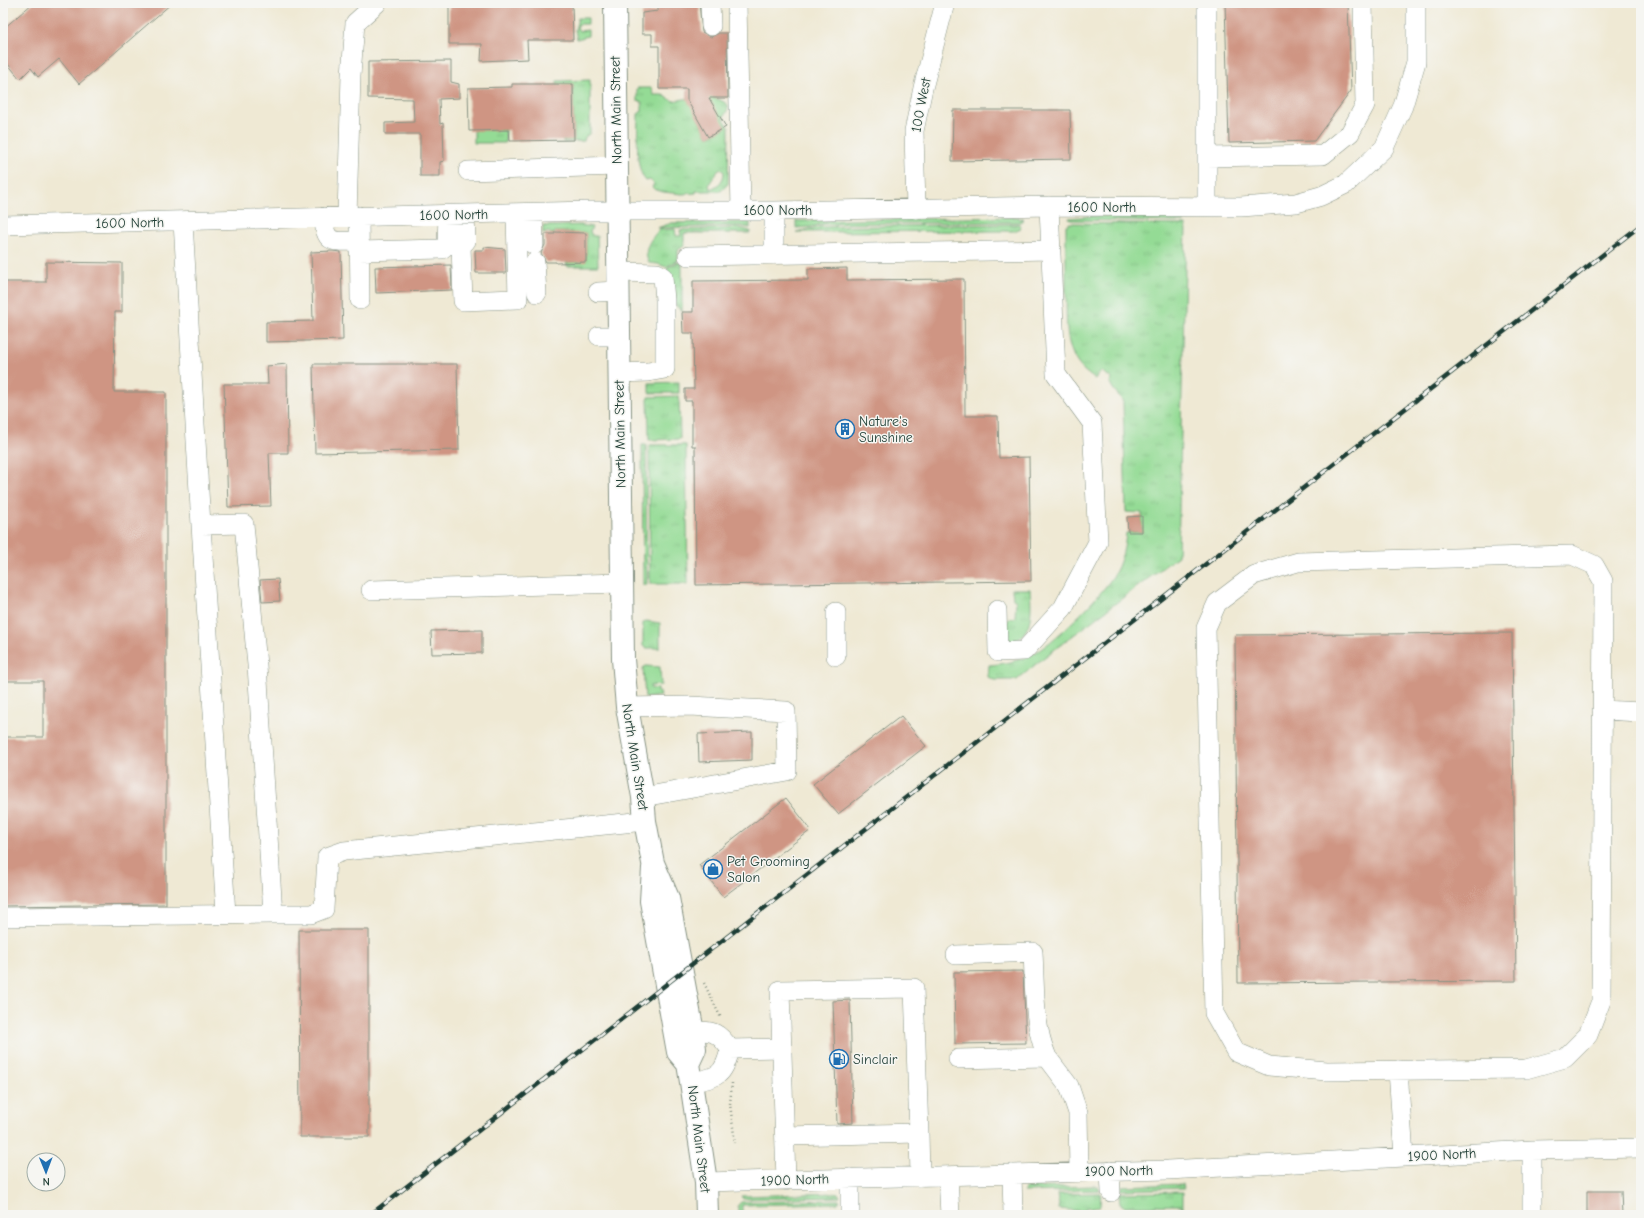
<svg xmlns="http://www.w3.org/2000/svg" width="1644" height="1218" viewBox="0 0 1644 1218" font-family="'Comic Neue',sans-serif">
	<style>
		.grass { fill: url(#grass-tufts); stroke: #5a8c64; fill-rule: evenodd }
		.building { fill: #cf9583 }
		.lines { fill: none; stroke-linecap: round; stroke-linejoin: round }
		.minor-casing { stroke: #879384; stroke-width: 20 }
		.major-casing { stroke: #879384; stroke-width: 24 }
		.path { stroke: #879384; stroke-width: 2.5; stroke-dasharray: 1 3; stroke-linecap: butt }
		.minor { stroke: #fff; stroke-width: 19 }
		.major { stroke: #fff; stroke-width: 22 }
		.rail-casing { stroke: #1f3d34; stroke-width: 4.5 }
		.rail { stroke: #f6f6f2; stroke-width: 3; stroke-dasharray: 9; stroke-linecap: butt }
		.labels { text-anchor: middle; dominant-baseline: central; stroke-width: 3; stroke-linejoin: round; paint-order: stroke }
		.street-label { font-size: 14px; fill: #1f3d34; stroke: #f6f6f2 }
		.poi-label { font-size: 14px; fill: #1f3d34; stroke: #f6f6f2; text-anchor: start }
	</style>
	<defs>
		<pattern id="grass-tufts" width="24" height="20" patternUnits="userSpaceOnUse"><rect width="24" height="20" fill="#94db95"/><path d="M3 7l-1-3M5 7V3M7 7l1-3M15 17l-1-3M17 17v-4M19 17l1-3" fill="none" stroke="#7fbd81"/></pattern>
	</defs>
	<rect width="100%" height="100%" fill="#f6f6f2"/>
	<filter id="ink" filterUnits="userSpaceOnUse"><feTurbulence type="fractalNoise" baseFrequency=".025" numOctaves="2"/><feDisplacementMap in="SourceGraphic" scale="8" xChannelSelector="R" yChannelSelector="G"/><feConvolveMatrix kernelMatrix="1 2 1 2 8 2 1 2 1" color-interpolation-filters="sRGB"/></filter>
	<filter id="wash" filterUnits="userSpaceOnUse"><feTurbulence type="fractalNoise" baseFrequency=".012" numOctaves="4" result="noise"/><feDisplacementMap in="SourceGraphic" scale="16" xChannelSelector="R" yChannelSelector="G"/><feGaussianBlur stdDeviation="0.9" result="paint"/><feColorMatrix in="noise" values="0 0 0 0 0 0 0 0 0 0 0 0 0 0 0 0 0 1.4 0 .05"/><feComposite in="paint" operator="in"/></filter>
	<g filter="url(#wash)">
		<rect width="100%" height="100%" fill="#efe9d4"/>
		<path class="grass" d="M578 18H588V24H579L577 27 579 31 588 30V36L577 39 575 30Z
			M590 80V133L585 137 584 141 563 142V140L574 139 573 84H557V81Z
			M637 88H652L653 95H663L673 101C691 98 713 92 728 105V109L723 118 729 127 728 184 721 191H696V193L682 194 663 192 654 189 652 187 654 184 650 180 646 181C634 168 638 132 638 114L642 111V102L637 101ZM695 113 726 127 708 137ZM720 168 724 172C724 180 719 186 710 189L709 184Z
			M474 130H506L505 143H474Z
			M1091 216 1184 218 1183 222 1070 220 1069 218Z
			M1019 217 1020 219 1022 220V217L1024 219 1020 222 824 224 811 227 796 228V221Z
			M750 222V228L740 226 657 228 672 223Z
			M1070 223 1186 225 1178 556 1042 659 1017 680H994L988 677 989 665C1004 664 1018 661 1031 655 1051 646 1107 591 1116 571 1122 559 1125 546 1126 533L1142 532V513L1126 512 1123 402C1120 395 1113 391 1110 383L1112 379 1101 371 1095 379C1086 373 1079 367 1074 357 1064 336 1067 312 1066 290 1066 268 1066 247 1066 225Z
			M1019 224 1021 228 1014 231 796 232 820 227Z
			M581 225 592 227 590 232 593 236H597L598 266H567L566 263 586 261V233L572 234V232H555L553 234 548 232 543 234V226Z
			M740 228 750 231V233H684V246L678 250V260L666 267 658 264 649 263C642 250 650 240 659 230L675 229 676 236H681L680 230Z
			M678 262 682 264V311L672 302 667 268Z
			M679 382V393H649V383Z
			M679 396 680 439 649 440 648 397Z
			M642 445H646L647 585H643Z
			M649 445H686L688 584H650Z
			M1012 589H1030C1031 606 1034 626 1019 638 1015 641 1012 642 1007 641 1006 634 1004 622 1010 618H1015L1016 601 1013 599Z
			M646 621 660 623V648H646L643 646V623Z
			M646 666 660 667 661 685 650 686V688L657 689V692L660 693 661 696 645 698 643 668Z
			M1183 1184 1184 1188 1120 1190 1122 1186Z
			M1098 1186 1100 1190 1024 1192 1025 1188Z
			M1183 1192V1211L1181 1205 1124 1206 1120 1204 1119 1193Z
			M838 1193 840 1197 743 1199 741 1196Z
			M1101 1193 1100 1206 1085 1208V1211L1058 1209 1059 1204 1057 1194Z
			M840 1200 838 1203 742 1205V1215H738V1205L741 1202Z"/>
		<g id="blocks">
			<path class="building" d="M33 3H172L79 84 59 59 38 77 31 68 20 79 3 58V29Z
				M449 3H572L573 40H527L528 59 481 61 482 44H449Z
				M658 3H699L702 32 711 37 719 33H727L728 98H709L726 127 708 137 687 100V89H659V46H652V34H642V13L658 11Z
				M1225 3H1348L1351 91 1314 141 1229 143Z
				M451 61V82L459 84V98L439 99 440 124 443 123 444 161 440 162V176H420V134H385V123L414 122 413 99 368 98V62Z
				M512 84H573L574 140 510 141 509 130 469 131 468 88 512 87Z
				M953 110H1070L1071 159 952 161Z
				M555 232 586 233V262L556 263V262H546L541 253 545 245V234H555Z
				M484 247 505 249 506 273H476L475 250H484Z
				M332 251 341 252 343 340 266 342V322L313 321 311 252Z
				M46 262 122 263V312H115L114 392H166V904L3 906V737H43V681H3V282H46Z
				M451 265 452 290 376 293 375 267Z
				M847 268V280L964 279 965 416H998L999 458 1029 457 1031 581 696 585 695 446H692V401H685V389H694L693 333H683L682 312H693V281L808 280V269Z
				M287 364 288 453H269L271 506 228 507 224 384H268L267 366Z
				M313 364H457L459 450 315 453Z
				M1142 516V532H1128L1127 517Z
				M278 579 280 601 262 602 260 580Z
				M482 630V653L432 654 431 631Z
				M1512 633 1516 981 1238 983 1235 635Z
				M901 716 926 746 838 814 813 784Z
				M752 732V760L699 762 698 734Z
				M786 798 811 830 723 897 699 865Z
				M299 930H369V1137H300Z
				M1023 971 1026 1043 955 1044 954 972Z
				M850 1000 853 1123 837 1124 833 1001Z
				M1587 1191H1621L1622 1215H1587Z"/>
		</g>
	</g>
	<g filter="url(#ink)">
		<use href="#blocks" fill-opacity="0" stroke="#879384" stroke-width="1"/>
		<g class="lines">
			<g class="minor-casing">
				<path id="minor" d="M710 3 711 26
					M737 3 741 211
					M1207 3V207
					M1207 157 1323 155 1350 133 1365 105 1363 3
					M468 171 616 166
					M916 209 914 131 923 88 945 3
					M774 211V255
					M533 213 534 245
					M465 215 466 241 461 246 463 301 518 299 516 213
					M347 216 351 75 355 23 377 3
					M359 216 360 300
					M324 217C324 246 335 241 359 241
					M3 225 591 211H774L1049 206 1241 207 1296 203 1321 196 1346 184 1384 148 1403 106 1416 62V3
					M359 251 442 249 447 245 448 215
					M688 256 1050 250
					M535 262 537 293
					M618 272 657 273 663 277 665 300V369L648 372 619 373
					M598 292 618 291
					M599 336H619
					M201 525 226 914
					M1572 555 1594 565 1603 581 1601 1001 1588 1035 1565 1058 1526 1069 1327 1071 1269 1066 1236 1052 1214 1013 1206 628 1217 603 1254 575 1298 562Z
					M371 590 622 583
					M997 610 998 652 1024 651 1063 608 1098 542 1092 423 1056 374 1049 206
					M836 612V656
					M627 707 690 706 786 711 787 771 643 797
					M1602 710 1641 712
					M273 914H311L324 909 327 857 344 851 645 821
					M3 917 273 914 257 665 244 524 201 525 183 222
					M956 955 1033 952C1035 988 1033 1024 1047 1057
					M730 1049 782 1048
					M958 1059 1047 1057 1069 1086 1078 1113 1079 1171
					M1398 1070 1404 1157
					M691 1082C717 1078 724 1076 730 1049 719 1033 712 1029 693 1032
					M785 1136 919 1133 920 1177
					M1110 1171 1111 1192
					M1012 1174 1013 1215
					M948 1176 950 1215
					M850 1178V1215
					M786 1181 780 990 914 988 919 1133
					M706 1182 1168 1170 1532 1150
					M1532 1215V1150L1641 1148"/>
			</g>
			<g class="major-casing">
				<path id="major" d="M615 3 623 659 627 707 643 797 645 821 653 863 668 898 693 1032 695 1049 688 1064
					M653 868 651 901 678 1052 688 1064 691 1082 706 1182 707 1215"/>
			</g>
			<path class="path" d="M704 983 721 1018
				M732 1083 730 1104 735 1143"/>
			<use href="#minor" class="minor"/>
			<use href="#major" class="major"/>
			<g class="rail-casing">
				<path id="rail" d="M370 1215 1641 225"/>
			</g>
			<use href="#rail" class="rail"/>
		</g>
	</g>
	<defs>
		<g id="building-ring" transform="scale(1)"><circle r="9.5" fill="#f6f6f2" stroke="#1f6fb2" stroke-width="1.5"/><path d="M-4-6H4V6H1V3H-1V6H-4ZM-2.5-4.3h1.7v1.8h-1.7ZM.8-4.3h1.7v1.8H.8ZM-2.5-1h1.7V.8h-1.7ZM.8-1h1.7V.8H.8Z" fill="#1f6fb2"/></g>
		<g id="shop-ring" transform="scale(1)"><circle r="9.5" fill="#f6f6f2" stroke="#1f6fb2" stroke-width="1.5"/><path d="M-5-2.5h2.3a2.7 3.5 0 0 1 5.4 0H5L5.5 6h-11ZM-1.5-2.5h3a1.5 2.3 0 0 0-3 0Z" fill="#1f6fb2"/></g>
		<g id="fuel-ring" transform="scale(1)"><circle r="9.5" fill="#f6f6f2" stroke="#1f6fb2" stroke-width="1.5"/><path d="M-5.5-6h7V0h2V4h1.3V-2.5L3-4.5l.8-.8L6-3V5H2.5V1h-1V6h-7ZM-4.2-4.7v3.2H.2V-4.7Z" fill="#1f6fb2"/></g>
	</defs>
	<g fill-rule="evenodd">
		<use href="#building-ring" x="845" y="429"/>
		<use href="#shop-ring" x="713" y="869"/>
		<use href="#fuel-ring" x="839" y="1059"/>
	</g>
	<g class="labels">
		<g class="street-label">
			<text transform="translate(921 105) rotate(-79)">100 West</text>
			<text transform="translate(616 110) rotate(-91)">North Main Street</text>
			<text x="1102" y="207">1600 North</text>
			<text x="778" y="210">1600 North</text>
			<text transform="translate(454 215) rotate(-1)">1600 North</text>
			<text transform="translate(130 223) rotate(-1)">1600 North</text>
			<text transform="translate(620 434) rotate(-91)">North Main Street</text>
			<text transform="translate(635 757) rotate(81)">North Main Street</text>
			<text transform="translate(699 1139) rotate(83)">North Main Street</text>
			<text transform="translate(1442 1155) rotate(-3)">1900 North</text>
			<text transform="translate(1119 1171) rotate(-1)">1900 North</text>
			<text transform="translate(795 1180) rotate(-2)">1900 North</text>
		</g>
		<g class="poi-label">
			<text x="859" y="421">Nature's<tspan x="859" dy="16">Sunshine</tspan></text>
			<text x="727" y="861">Pet Grooming<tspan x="727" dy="16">Salon</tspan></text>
			<text x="853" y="1059">Sinclair</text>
		</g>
	</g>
	<rect width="1644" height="1218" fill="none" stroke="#f6f6f2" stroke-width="16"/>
	<g transform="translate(46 1172) rotate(179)"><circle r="19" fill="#f6f6f2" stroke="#a0aca6"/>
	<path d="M0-3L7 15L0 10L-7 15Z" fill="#1f6fb2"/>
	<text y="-6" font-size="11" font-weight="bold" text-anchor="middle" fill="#1f3d34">N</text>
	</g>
</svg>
